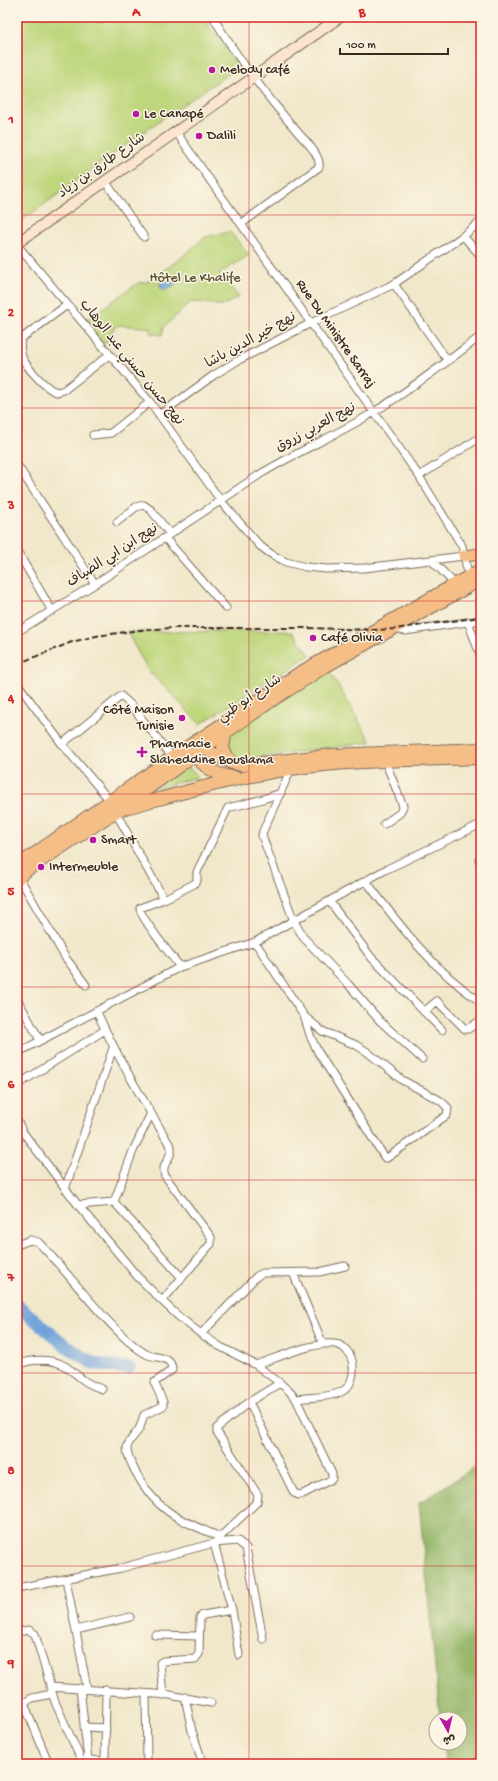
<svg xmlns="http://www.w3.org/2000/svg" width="498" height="1781" viewBox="0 0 498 1781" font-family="'Gochi Hand','Playpen Sans Arabic',sans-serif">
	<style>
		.green { fill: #bed67b; stroke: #7c804c }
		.forest { fill: #96b76b; stroke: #687044 }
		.water { fill: #6ea1d9; stroke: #54667c }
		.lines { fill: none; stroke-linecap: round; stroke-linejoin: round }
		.river { stroke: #6ea1d9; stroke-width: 13 }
		.street-casing { stroke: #7b6c5b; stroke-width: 9 }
		.secondary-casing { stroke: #7b6c5b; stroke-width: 12 }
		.primary-casing { stroke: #7b6c5b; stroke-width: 13 }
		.highway-casing { stroke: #7b6c5b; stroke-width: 14 }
		.street { stroke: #fff; stroke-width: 7 }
		.secondary { stroke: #fbe5cf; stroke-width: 10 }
		.primary { stroke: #f6be87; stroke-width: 11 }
		.highway { stroke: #f6be87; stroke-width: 12 }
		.rail { stroke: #3b2a1e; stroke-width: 2; stroke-dasharray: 6 3; stroke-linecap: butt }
		.grid { fill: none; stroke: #d62828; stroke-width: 1; stroke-opacity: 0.55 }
		.poi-dot { fill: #b5179e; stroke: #fcf5e5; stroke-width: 1.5 }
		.labels { text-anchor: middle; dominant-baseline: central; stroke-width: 3; stroke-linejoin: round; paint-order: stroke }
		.poi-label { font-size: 14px; fill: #3b2a1e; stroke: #fcf5e5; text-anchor: start }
		.street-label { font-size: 14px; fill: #3b2a1e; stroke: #fcf5e5 }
		.park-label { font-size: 14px; fill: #5c5535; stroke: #fcf5e5 }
		.neatline { fill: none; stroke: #d62828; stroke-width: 1.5 }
		.grid-label { font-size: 13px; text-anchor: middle; font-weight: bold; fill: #d62828 }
	</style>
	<rect width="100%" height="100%" fill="#fcf5e5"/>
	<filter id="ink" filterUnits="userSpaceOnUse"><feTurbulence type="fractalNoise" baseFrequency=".025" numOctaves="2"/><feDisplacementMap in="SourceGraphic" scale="8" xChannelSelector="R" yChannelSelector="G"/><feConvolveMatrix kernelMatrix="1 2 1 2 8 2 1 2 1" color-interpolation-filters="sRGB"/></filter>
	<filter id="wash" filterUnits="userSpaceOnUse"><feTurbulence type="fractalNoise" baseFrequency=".012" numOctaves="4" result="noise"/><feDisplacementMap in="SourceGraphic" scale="16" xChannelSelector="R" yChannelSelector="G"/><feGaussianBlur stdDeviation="0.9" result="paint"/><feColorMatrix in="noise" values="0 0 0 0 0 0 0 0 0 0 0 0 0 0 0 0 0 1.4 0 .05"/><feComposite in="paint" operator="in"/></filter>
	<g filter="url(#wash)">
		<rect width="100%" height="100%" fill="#f1e8cb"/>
		<path class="green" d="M17 17H201L240 66 159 121 17 224Z
			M230 232 249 255 219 274 239 297 222 306 207 303 191 302 164 327 162 335 150 333 151 328 118 325 111 332 114 336 104 344 83 322 138 283 147 282 180 259 205 237Z
			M292 631 310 655 200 724 147 669 127 632Z
			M327 667 371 742 227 762 225 736Z
			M185 764 199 777 147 790Z"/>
		<path class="forest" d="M481 1463V1764H445L443 1743H460V1719H440L419 1503Z"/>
		<path class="water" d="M173 275 180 281 173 285 174 287H169L167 290 161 289 160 283 167 277H172Z"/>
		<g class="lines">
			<path class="river" d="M17 1305 66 1346 94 1364 129 1368"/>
		</g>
	</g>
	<g filter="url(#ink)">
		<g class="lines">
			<g class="street-casing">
				<path id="street" d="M90 17 101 19 103 17
					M213 17C238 60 268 98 301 136 308 143 321 157 319 167L241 224
					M176 132 419 476 462 546 469 578
					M105 181 144 237
					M463 236 481 256
					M17 245 150 402 221 501 260 546 271 554 286 562 306 567 327 569 364 568 464 556
					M394 284 448 361
					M21 339C20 345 20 351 22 357 26 367 47 390 57 392L64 390 109 355
					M18 341 67 305
					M159 415 214 375 237 361 311 323 394 284 463 236 481 221
					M93 435 111 433 150 402
					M17 465 95 584
					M419 476 481 437
					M117 522 136 507 144 505 151 510 170 534
					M165 538 226 608
					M17 551 52 611
					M432 561 457 586
					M468 622 481 657
					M394 628 405 631 481 620
					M17 632 95 584 259 475C296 452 337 435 374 412 412 389 446 362 481 336
					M17 683 62 744 111 802
					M62 744 121 696 130 704 172 757
					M291 769 263 831 262 836 294 921 303 937 348 984 380 1021 422 1059
					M115 811 164 899
					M384 824 400 813 403 806 385 761
					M479 860 481 859
					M19 877 65 957 86 985
					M366 881C400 926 434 971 481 1002
					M330 902 371 957 442 1030
					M255 942 304 1016 322 1031 356 1045 366 1051 402 1080 441 1101 448 1108 447 1115 387 1158H385L318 1052 311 1038 304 1016
					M180 967C173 957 140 918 140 908L164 899 194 884 197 881V872L228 808 263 799 281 793
					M17 999 40 1040
					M97 1012C118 1059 145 1103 171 1147 173 1160 160 1162 165 1176L211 1237V1244L209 1246 162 1301
					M424 1012 437 1001 465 1029H468L481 1020
					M17 1053 180 967 255 942 385 870 481 824
					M17 1085 105 1030
					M17 1120 22 1131 78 1205 137 1276 162 1301 178 1316 201 1334 219 1346 256 1365 280 1383 289 1391 296 1399 332 1474V1479L303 1494 299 1495 294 1493 249 1402
					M65 1189 113 1048
					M114 1202 182 1278
					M114 1202 133 1151 151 1113
					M78 1205 114 1202
					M17 1245 30 1240 38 1242C69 1273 94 1310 127 1340 133 1345 139 1350 146 1354 156 1359 172 1355 172 1370L155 1382V1384L163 1402V1406L144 1415C142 1419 142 1423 140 1427 137 1434 128 1440 127 1448 127 1456 132 1464 135 1471 156 1512 180 1520 220 1537
					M293 1273 323 1344
					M201 1334 257 1276 263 1273 319 1272 345 1266
					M17 1365C30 1359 52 1358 65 1366 80 1376 83 1383 102 1389
					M256 1365C276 1358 315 1341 335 1344 356 1347 360 1383 341 1392 328 1398 310 1397 296 1399
					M217 1540 257 1502 258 1495 217 1432V1428L249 1402 280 1383
					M214 1543 232 1610 239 1655
					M66 1579 87 1688
					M17 1588 121 1568 214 1543 238 1541 246 1548 263 1639
					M76 1630 130 1617
					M17 1632 29 1630 35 1634 55 1702 82 1762
					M155 1635 199 1636
					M50 1687 170 1695 211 1703
					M80 1688 88 1760
					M146 1694 147 1764
					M163 1695 160 1663 163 1661 195 1659 199 1654 200 1617 203 1615 232 1610
					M185 1697 192 1731 203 1764
					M84 1727 106 1728
					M49 1764 24 1703 32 1698 52 1694
					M74 1764 88 1760 105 1761
					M105 1764 106 1690"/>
			</g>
			<g class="secondary-casing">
				<path id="secondary" d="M17 243 340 17"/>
			</g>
			<g class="primary-casing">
				<path id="primary" d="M464 556 481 554
					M196 741 297 674 481 569
					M204 748 278 697 327 666 481 580"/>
			</g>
			<g class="highway-casing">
				<path id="highway" d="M225 734 223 749 231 763
					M189 751C202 764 214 776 234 777
					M118 810C175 795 231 778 290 769 353 760 417 760 481 758
					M17 866 196 741C209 752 226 763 242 765L333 755 481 749
					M17 879 27 870 118 810 204 748"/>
			</g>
			<use href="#street" class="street"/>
			<use href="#secondary" class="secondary"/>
			<use href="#primary" class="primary"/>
			<use href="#highway" class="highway"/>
			<path class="rail" d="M17 664 72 642 96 636 140 630 172 628H307L374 630 394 629 481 617"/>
		</g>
	</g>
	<path class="grid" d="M249 17V1764M17 215H481M17 408H481M17 601H481M17 794H481M17 987H481M17 1180H481M17 1373H481M17 1566H481"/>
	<g class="poi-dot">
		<circle cx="212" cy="70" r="4"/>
		<circle cx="136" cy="114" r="4"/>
		<circle cx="199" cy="136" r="4"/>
		<circle cx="313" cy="638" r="4"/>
		<circle cx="182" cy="718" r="4"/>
		<path d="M140 746h4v4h4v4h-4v4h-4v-4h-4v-4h4z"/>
		<circle cx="93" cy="840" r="4"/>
		<circle cx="41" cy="867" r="4"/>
	</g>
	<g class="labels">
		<g class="poi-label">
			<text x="220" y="70">Melody café</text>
			<text x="144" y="114">Le Canapé</text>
			<text x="207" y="136">Dalili</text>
			<text x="321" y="638">Café Olivia</text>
			<text x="174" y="710" text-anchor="end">Côté Maison<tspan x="174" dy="16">Tunisie</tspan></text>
			<text x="150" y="744">Pharmacie<tspan x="150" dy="16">Slaheddine Bouslama</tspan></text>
			<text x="101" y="840">Smart</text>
			<text x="49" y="867">Intermeuble</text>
		</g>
		<g class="street-label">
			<text transform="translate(102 166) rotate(-35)">شارع طارق بن زياد</text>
			<text transform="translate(335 334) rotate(55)">Rue Du Ministre Sarraj</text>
			<text transform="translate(251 341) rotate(-29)">نهج خير الدين باشا</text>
			<text transform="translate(131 363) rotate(51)">نهج حسن حسني عبد الوهاب</text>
			<text transform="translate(316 428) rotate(-28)">نهج العربي زروق</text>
			<text transform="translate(113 556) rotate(-33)">نهج ابن ابي الضياف</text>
			<text transform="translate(250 699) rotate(-34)">شارع أبو ظبي</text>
		</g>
		<g class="park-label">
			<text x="195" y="278">Hôtel Le Khalife</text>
		</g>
	</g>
	<rect width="498" height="1781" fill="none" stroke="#fcf5e5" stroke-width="44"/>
	<g transform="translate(448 1731) rotate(172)"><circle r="19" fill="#fcf5e5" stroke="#afa495"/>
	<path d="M0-3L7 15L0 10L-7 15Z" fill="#b5179e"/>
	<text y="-6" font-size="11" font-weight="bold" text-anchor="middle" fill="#3b2a1e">ش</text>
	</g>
	<path d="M340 48v6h108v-6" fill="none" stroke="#3b2a1e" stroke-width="2"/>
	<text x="346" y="48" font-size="12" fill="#3b2a1e" stroke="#fcf5e5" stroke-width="3" paint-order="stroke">100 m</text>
	<rect x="22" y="22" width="454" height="1737" class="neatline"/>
	<g class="grid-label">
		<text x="136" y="16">A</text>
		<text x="362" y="16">B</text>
		<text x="11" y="123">1</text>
		<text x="11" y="316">2</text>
		<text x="11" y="509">3</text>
		<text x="11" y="702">4</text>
		<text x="11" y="895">5</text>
		<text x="11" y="1088">6</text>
		<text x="11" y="1281">7</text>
		<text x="11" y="1474">8</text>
		<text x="11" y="1667">9</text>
	</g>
</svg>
